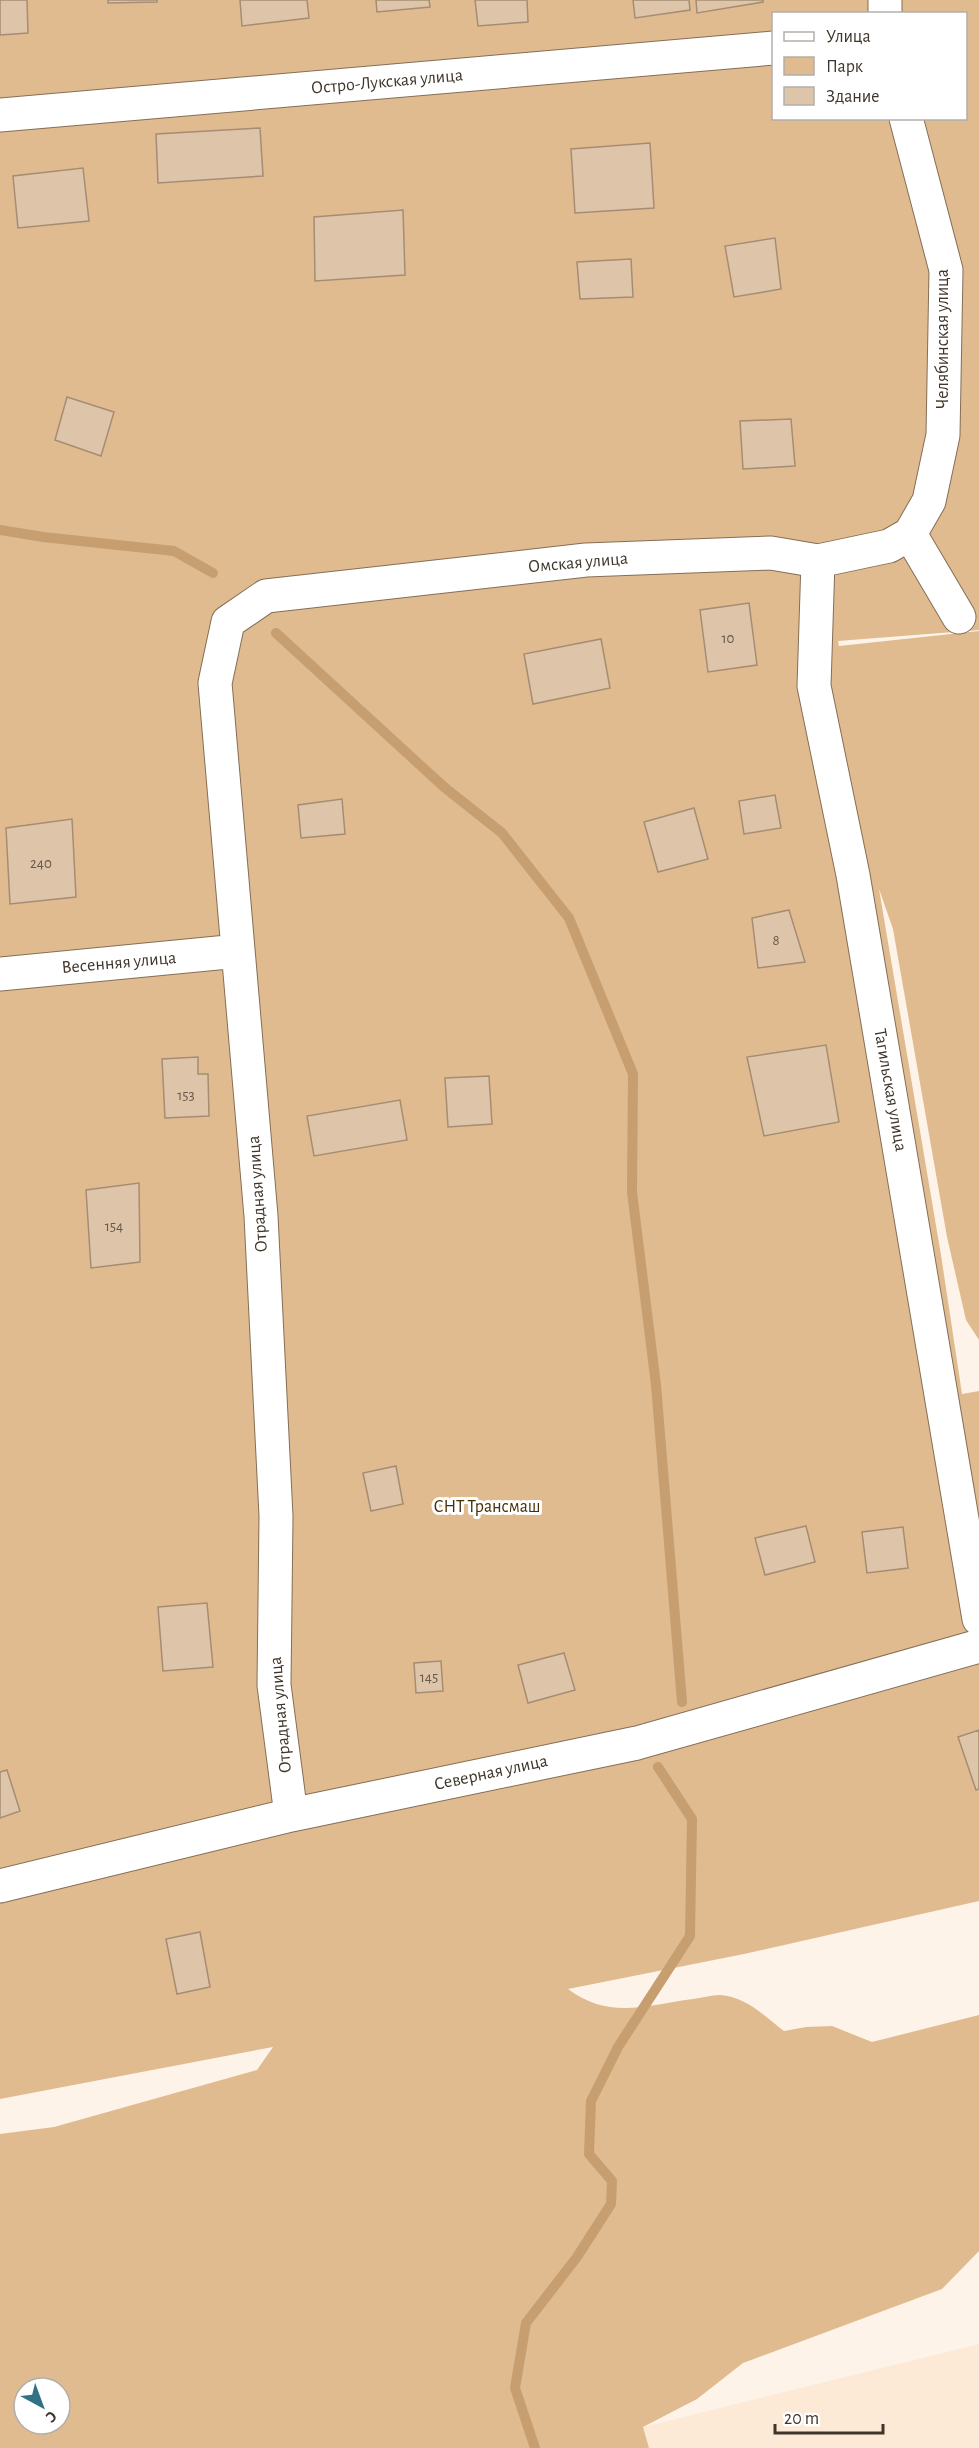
<svg xmlns="http://www.w3.org/2000/svg" width="979" height="2448" viewBox="0 0 979 2448" font-family="'Alegreya Sans',sans-serif">
	<style>
		.built { fill: #fdead6 }
		.green { fill: #e0bb90; fill-rule: evenodd }
		.lines { fill: none; stroke-linecap: round; stroke-linejoin: round }
		.stream { stroke: #c69e6f; stroke-width: 10 }
		.building { fill: #dec5aa; stroke: #a58d73; stroke-width: 1.5 }
		.minor-casing { stroke: #856e55; stroke-width: 35 }
		.minor { stroke: #fff; stroke-width: 33 }
		.labels { text-anchor: middle; dominant-baseline: central; stroke-width: 6; stroke-linejoin: round; paint-order: stroke }
		.number-label { font-size: 15px; fill: #67594a }
		.street-label { font-size: 18px; fill: #3f352a; stroke: #fff }
		.park-label { font-size: 18px; fill: #492d05; stroke: #fff }
	</style>
	<rect width="100%" height="100%" fill="#fef3e8"/>
	<path class="built" d="M979 2344V2448H649L643 2427Z"/>
	<path class="green" d="M0 0H979V630L838 641 839 646 979 631V1340L966 1320 947 1237 893 929 879 889 941 1255 962 1394 979 1391V1901L744 1954 568 1989C609 2020 646 2005 693 1999 701 1998 712 1995 720 1995 745 1996 766 2017 784 2031L806 2027 832 2026 872 2042 979 2015V2251L942 2289 743 2363 697 2399 643 2427 649 2448H0V2134L54 2127 257 2070 273 2047 0 2099ZM774 14H966V118H774ZM24 2388H60V2424H24Z"/>
	<g class="lines">
		<path class="stream" d="M0 530 43 537 174 551 213 573
			M276 633 444 787 502 833 569 918 633 1074 632 1192 656 1385 682 1702
			M535 2448 515 2388 526 2323 577 2257 611 2204 612 2181 589 2154 591 2101 618 2047 690 1936 692 1819 658 1767"/>
	</g>
	<path class="building" d="M0 0H27L28 33 0 35Z
		M108 0H157V2L108 3Z
		M240 0H307L309 18 242 26Z
		M376 0H429L430 7 377 12Z
		M475 0H527L528 22 478 26Z
		M633 0H689L690 10 635 18Z
		M696 0H763V2L697 13Z
		M260 128 263 176 158 183 156 134Z
		M650 143 654 208 575 213 571 149Z
		M83 168 89 221 18 228 13 176Z
		M403 210 405 275 315 281 314 217Z
		M775 238 781 289 734 297 725 246Z
		M631 259 633 297 580 299 577 262Z
		M67 397 114 412 101 456 55 440Z
		M791 419 795 466 743 469 740 421Z
		M749 603 757 665 708 672 700 610Z
		M601 639 610 688 533 704 524 654Z
		M775 795 781 828 744 834 739 801Z
		M342 799 345 834 301 838 298 805Z
		M694 808 708 859 658 872 644 822Z
		M72 819 76 897 10 904 6 828Z
		M789 910 805 962 758 968 752 918Z
		M826 1045 839 1122 764 1136 747 1057Z
		M198 1057V1074H208L209 1116 165 1118 162 1059Z
		M489 1076 492 1124 448 1127 445 1078Z
		M400 1100 407 1140 314 1156 307 1116Z
		M139 1183 140 1262 91 1268 86 1190Z
		M396 1466 403 1504 371 1511 363 1473Z
		M806 1526 815 1562 765 1575 755 1538Z
		M903 1527 908 1568 867 1573 862 1532Z
		M207 1603 213 1667 163 1671 158 1607Z
		M564 1653 575 1690 528 1703 518 1665Z
		M441 1661 443 1691 416 1693 414 1663Z
		M979 1730V1789L976 1790 958 1737Z
		M7 1770 20 1811 0 1818V1772Z
		M200 1932 210 1987 177 1994 166 1939Z"/>
	<g class="lines">
		<g class="minor-casing">
			<path id="minor" d="M885 14V0
				M0 115 774 48
				M910 534 959 617
				M818 561 814 686 853 875 979 1619
				M0 974 238 951
				M291 1815 274 1685 276 1516 261 1216 215 683 228 622 266 596 586 560 771 553 818 561 889 546 910 534 929 501 943 435 946 270 906 118
				M0 1886 291 1815 637 1743 979 1646"/>
		</g>
		<use href="#minor" class="minor"/>
	</g>
	<g class="labels">
		<g class="number-label">
			<text x="728" y="638">10</text>
			<text x="41" y="863">240</text>
			<text x="776" y="940">8</text>
			<text x="186" y="1095">153</text>
			<text x="114" y="1226">154</text>
			<text x="429" y="1677">145</text>
		</g>
		<g class="street-label">
			<text transform="translate(387 82) rotate(-5)">Остро-Лукская улица</text>
			<text transform="translate(943 339) rotate(-90)">Челябинская улица</text>
			<text transform="translate(578 563) rotate(-5)">Омская улица</text>
			<text transform="translate(119 963) rotate(-5)">Весенняя улица</text>
			<text transform="translate(890 1090) rotate(80)">Тагильская улица</text>
			<text transform="translate(258 1194) rotate(-94)">Отрадная улица</text>
			<text transform="translate(281 1715) rotate(-95)">Отрадная улица</text>
			<text transform="translate(491 1773) rotate(-12)">Северная улица</text>
		</g>
		<g class="park-label">
			<text x="487" y="1507">СНТ Трансмаш</text>
		</g>
	</g>
	<rect x="772" y="12" width="195" height="108" fill="#ffffff" stroke="#b2aeaa" stroke-width="1.5"/>
	<rect x="784" y="32" width="30" height="9" fill="#ffffff" stroke="#b2aeaa" stroke-width="1.5"/>
	<text x="826" y="42" font-size="18" fill="#3f352a">Улица</text>
	<rect x="784" y="57" width="30" height="18" fill="#e0bb90" stroke="#b2aeaa" stroke-width="1.5"/>
	<text x="826" y="72" font-size="18" fill="#3f352a">Парк</text>
	<rect x="784" y="87" width="30" height="18" fill="#dec5aa" stroke="#b2aeaa" stroke-width="1.5"/>
	<text x="826" y="102" font-size="18" fill="#3f352a">Здание</text>
	<g transform="translate(42 2406) rotate(139)"><circle r="28" fill="#ffffff" stroke="#b2aeaa" stroke-width="1.5"/>
	<path d="M0-4.5L10 22L0 15L-10 22Z" fill="#337187"/>
	<text y="-9" font-size="16" font-weight="bold" text-anchor="middle" fill="#3f352a">С</text>
	</g>
	<path d="M775 2424v9h108v-9" fill="none" stroke="#3f352a" stroke-width="3"/>
	<text x="784" y="2424" font-size="18" fill="#3f352a" stroke="#ffffff" stroke-width="4.5" paint-order="stroke">20 m</text>
</svg>
